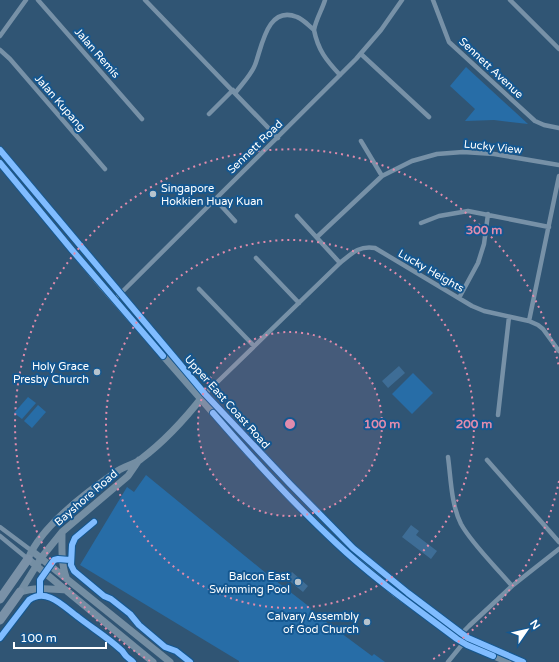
<svg xmlns="http://www.w3.org/2000/svg" width="559" height="662" viewBox="0 0 559 662" font-family="'Varela Round',sans-serif">
	<style>
		.green { fill: #276da7 }
		.water { fill: #3e6d96 }
		.lines { fill: none; stroke-linecap: round; stroke-linejoin: round }
		.street { stroke: #7791a7; stroke-width: 4.5 }
		.secondary { stroke: #748ea3; stroke-width: 7 }
		.highway { stroke: #7a91a7; stroke-width: 9 }
		.cycleway-casing { stroke: #145790; stroke-width: 8 }
		.cycleway { stroke: #80bcff; stroke-width: 6 }
		.ring { fill: none; stroke: #e08cad; stroke-width: 2; stroke-dasharray: 2 4 }
		.poi-dot { fill: #b7c4ce; stroke: #145790; stroke-width: 1.5 }
		.labels { text-anchor: middle; dominant-baseline: central; stroke-width: 4; stroke-linejoin: round; paint-order: stroke }
		.street-label { font-size: 11px; fill: #fff; stroke: #145790 }
		.poi-label { font-size: 11px; fill: #fff; stroke: #145790; text-anchor: end }
		.centre { fill: #e08cad; stroke: #145790; stroke-width: 2 }
		.ring-label { font-size: 12px; text-anchor: middle; font-weight: bold; fill: #e08cad; stroke: #145790; stroke-width: 4; stroke-linejoin: round; paint-order: stroke }
	</style>
	<rect width="100%" height="100%" fill="#305574"/>
	<path class="green" d="M466 67 528 124 494 120 465 121 475 109 450 86Z
		M413 373 433 393 412 414 392 394Z
		M28 397 36 403 22 419 14 413Z
		M38 405 46 412 32 428 24 421Z
		M146 475 267 574 311 608 310 610 372 656 374 654 385 662H239V661L80 565 127 487 134 492Z"/>
	<path class="water" d="M399 366 405 373 388 388 382 381Z
		M411 525 419 531 416 535 437 551 431 559 402 537Z
		M292 572 308 586 303 592 287 579Z"/>
	<g class="lines">
		<path class="street" d="M38 0 142 119
			M145 0 278 138
			M433 0 449 42 535 121 544 125 559 128
			M510 0 559 49
			M314 30C316 19 322 10 325 0
			M0 36 26 0
			M0 50 10 59 105 169
			M361 54 429 117
			M236 92C242 84 251 75 255 65 262 47 267 5 297 17 303 19 309 26 314 30 318 50 326 60 340 75
			M209 114 233 90
			M361 141 382 176
			M215 199 235 221
			M297 216 340 263
			M421 223 439 216 468 211 549 227
			M317 237 382 176 412 161 437 154 463 152 494 154 559 165
			M256 258 299 303
			M199 289 254 346
			M459 298 478 263 484 244 488 214
			M114 300 356 59 381 30 402 0
			M529 321 559 176
			M205 394 340 263C351 254 359 245 375 248L472 306 484 311 529 321 538 325 543 329 559 351
			M498 415 509 317
			M448 457C451 479 451 504 461 524 472 544 497 568 512 586
			M487 460 559 542
			M0 527 32 551
			M0 536 28 559
			M461 634 469 626 512 586 559 549
			M448 662 465 641"/>
		<path class="secondary" d="M0 150 205 394 290 484 353 548 408 593 461 633 468 638 523 662
			M0 163 102 286 248 453 295 503 336 543 396 594 464 643 508 662
			M62 532C62 547 61 563 66 577
			M32 551 170 662
			M20 592 41 558 62 532 128 476 139 460
			M20 592C35 587 50 589 66 590
			M153 662 28 559C41 526 91 489 119 470 126 466 135 464 141 459 165 441 185 419 203 396"/>
		<path class="highway" d="M0 599 28 559
			M0 620 20 592"/>
		<g class="cycleway-casing">
			<path id="cycleway" d="M0 150 205 394 290 484 353 548 408 593 461 633 468 638 523 662
				M0 163 72 250 163 356
				M213 413C252 458 292 502 336 543 373 578 416 608 457 639L467 645 493 656
				M94 522 75 538 72 545 71 565 74 571 104 596 111 599 130 614 139 625 165 647 176 651 190 662
				M40 595V580L54 560 58 559 70 560
				M0 638 29 600C47 587 64 607 78 617 92 628 107 637 120 649 123 651 124 654 126 656 128 658 131 660 133 662"/>
		</g>
		<use href="#cycleway" class="cycleway"/>
	</g>
	<circle cx="290" cy="424" r="92" fill="#e08cad" fill-opacity=".12"/>
	<g class="ring">
		<circle cx="290" cy="424" r="92"/>
		<circle cx="290" cy="424" r="184"/>
		<path d="M559 481A275 275 0 0 1 430 661M150 661A275 275 0 1 1 559 367"/>
	</g>
	<g class="poi-dot">
		<circle cx="153" cy="194" r="4"/>
		<circle cx="97" cy="372" r="4"/>
		<circle cx="298" cy="582" r="4"/>
		<circle cx="367" cy="622" r="4"/>
	</g>
	<g class="labels">
		<g class="street-label">
			<text transform="translate(97 53) rotate(49)">Jalan Remis</text>
			<text transform="translate(491 68) rotate(43)">Sennett Avenue</text>
			<text transform="translate(60 103) rotate(49)">Jalan Kupang</text>
			<text transform="translate(255 147) rotate(-44)">Sennett Road</text>
			<text transform="translate(493 147) rotate(6)">Lucky View</text>
			<text transform="translate(431 271) rotate(30)">Lucky Heights</text>
			<text transform="translate(227 402) rotate(48)">Upper East Coast Road</text>
			<text transform="translate(86 498) rotate(-41)">Bayshore Road</text>
		</g>
		<g class="poi-label">
			<text x="161" y="188" text-anchor="start">Singapore<tspan x="161" dy="13">Hokkien Huay Kuan</tspan></text>
			<text x="89" y="366">Holy Grace<tspan x="89" dy="13">Presby Church</tspan></text>
			<text x="290" y="576">Balcon East<tspan x="290" dy="13">Swimming Pool</tspan></text>
			<text x="359" y="616">Calvary Assembly<tspan x="359" dy="13">of God Church</tspan></text>
		</g>
	</g>
	<circle cx="290" cy="424" r="6" class="centre"/>
	<g class="ring-label">
		<text x="484" y="234">300 m</text>
		<text x="382" y="428">100 m</text>
		<text x="474" y="428">200 m</text>
	</g>
	<g transform="translate(527 630) rotate(56)" stroke="#145790" stroke-width="3" paint-order="stroke">
	<path d="M0-3L7 15L0 10L-7 15Z" fill="#ffffff"/>
	<text y="-6" font-size="11" font-weight="bold" text-anchor="middle" fill="#ffffff">N</text>
	</g>
	<path d="M14 642v6h92v-6" fill="none" stroke="#ffffff" stroke-width="2"/>
	<text x="20" y="642" font-size="12" fill="#ffffff" stroke="#145790" stroke-width="3" paint-order="stroke">100 m</text>
</svg>
